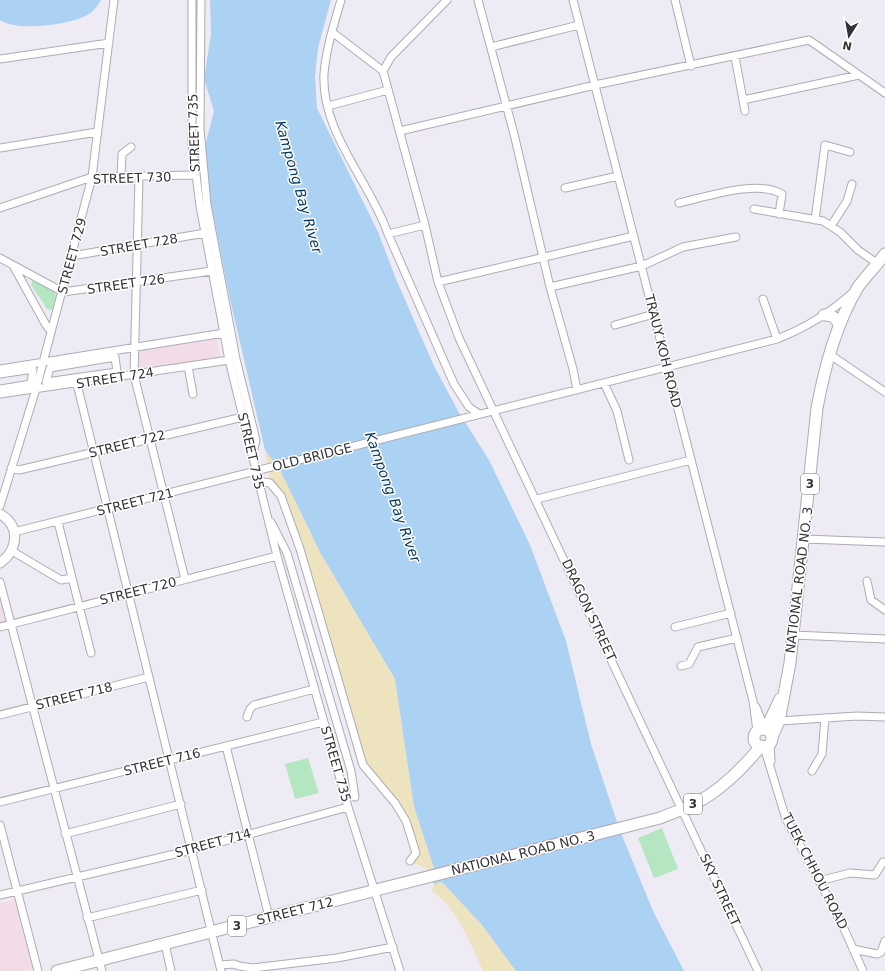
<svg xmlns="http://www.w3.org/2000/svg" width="885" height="971" viewBox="0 0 885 971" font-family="'DejaVu Sans',sans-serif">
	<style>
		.commercial { fill: #f2dce8 }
		.green { fill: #b5e6c2 }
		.sand { fill: #ede3be }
		.water { fill: #abd1f3 }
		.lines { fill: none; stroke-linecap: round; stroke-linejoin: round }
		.minor-casing { stroke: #afaab4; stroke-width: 9 }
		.major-casing { stroke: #afaab4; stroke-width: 11 }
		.highway-casing { stroke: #afaab4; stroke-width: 13 }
		.minor { stroke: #fff; stroke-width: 7 }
		.major { stroke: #fff; stroke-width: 9 }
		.highway { stroke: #fff; stroke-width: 11 }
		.labels { text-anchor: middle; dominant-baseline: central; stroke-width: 3; stroke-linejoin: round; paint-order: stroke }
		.shield { fill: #fff; stroke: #717072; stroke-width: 1 }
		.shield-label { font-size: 12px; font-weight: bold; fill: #343236 }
		.street-label { font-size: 13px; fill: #343236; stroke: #fff }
		.water-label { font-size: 14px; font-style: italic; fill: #04365a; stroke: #fff }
	</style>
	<rect width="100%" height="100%" fill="#efebf4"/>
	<path class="commercial" d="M217 339 220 358 138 370 137 351Z
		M0 595 7 622 0 623Z
		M15 899 34 969 27 971H0V903Z"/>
	<path class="green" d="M33 280 55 292 56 298 52 310 47 309 31 285Z
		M308 758 319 793 295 799 285 764Z
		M662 828 678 869 654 878 638 838Z"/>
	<path class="sand" d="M265 450 281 472 321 554 395 679 414 807 434 869 428 870 410 861 416 853 406 821 363 765 285 511 270 483Z
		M442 882 482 925 516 971H483C470 942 458 910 432 891L434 884Z"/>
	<path class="water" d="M0 0H101C98 5 94 11 89 14 71 25 17 32 0 20Z
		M210 0H331L318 48 315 76 317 108 378 232 396 279 434 366 458 411 489 460 530 545 566 641 591 744 619 828 653 911 684 971H516L482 925 442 882 434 884 428 870 434 868 414 807 395 679 321 554 281 472 265 450 229 295 211 203 204 150 214 111 204 79 211 34Z"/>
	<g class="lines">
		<g class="minor-casing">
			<path id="minor" d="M192 0V143L200 206 229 360 277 556 348 807 400 971
				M201 0 200 129 207 205 236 359 256 440 253 453
				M341 0C334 24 326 49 324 74 321 133 370 181 388 234L425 225
				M447 0 391 57 383 71 425 225 438 282 459 338 758 971
				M478 0 514 134 550 287 573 369 577 390
				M573 0 753 701 757 731
				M675 0 691 66
				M332 32 383 71
				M491 47 579 25
				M735 57 745 111
				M0 59 109 43
				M743 100 859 75
				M328 106 388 90
				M400 131 595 85 809 40 885 93
				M0 148 97 132
				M121 177 122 154 131 147
				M139 177 134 375 185 579
				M565 188 618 176
				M679 203C706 197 758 179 782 194L779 214
				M0 208 92 177 196 175
				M754 209 823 221 840 232 858 250 878 264
				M815 220 825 145 850 152
				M831 226 847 201 852 184
				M388 234 454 384 469 407 479 414
				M72 256 205 233
				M0 258 63 292 212 271
				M14 267 46 325 51 331
				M438 282 634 236
				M550 287 642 266 683 247 736 237
				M763 299 777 339
				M615 325 654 314
				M829 354 885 392
				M115 357 117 372 46 382 50 368Z
				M188 366 193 394
				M0 369 224 333
				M0 374 33 369 31 384 0 389
				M604 383 617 411 629 460
				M77 384 221 971
				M0 394 229 360
				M11 468 19 470 243 417
				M258 481 270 483 281 496 300 549 363 765 395 803 406 821 416 853 410 861
				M537 499 691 460
				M0 506 36 389 92 177 114 0
				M58 522 91 653
				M271 522 287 553 351 771 355 797
				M14 532 777 339C805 328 830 313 852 293
				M804 539 885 542
				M12 551 61 580 72 578
				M867 581 871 600 885 610
				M0 582 102 971
				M0 627 277 556
				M675 627 731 613
				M793 635 885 639
				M681 666 689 664 698 647 737 638
				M756 707 765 729
				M0 715 149 677
				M247 717 250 709 254 705 314 689
				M779 721 857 716 885 717
				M770 743 771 761
				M226 746 269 917
				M764 747 786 819 841 922 863 971
				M812 771 822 754 825 718
				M0 802 323 722
				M0 825 38 971
				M65 834 181 804
				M819 881 850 873 875 875 883 862
				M0 895 192 850 348 807
				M87 918 202 890
				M165 944 171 971
				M853 949 877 954 881 952 885 941
				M220 965 234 964 239 966 253 968 337 958 393 947"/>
		</g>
		<g class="major-casing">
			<path id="major" d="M0 514C21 526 18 550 0 563"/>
		</g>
		<g class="highway-casing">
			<path id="highway" d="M824 315C832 315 837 317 839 326
				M766 729 780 699
				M754 738a9 9 0 1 1 18 0a9 9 0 1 1-18 0Z
				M772 737 779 721 790 663 817 408C825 366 836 324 858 287 866 276 877 265 885 254
				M57 971 660 818C672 813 685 809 696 803 721 790 743 768 761 746"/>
		</g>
		<use href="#minor" class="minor"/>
		<use href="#major" class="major"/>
		<use href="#highway" class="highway"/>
	</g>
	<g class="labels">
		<g class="shield">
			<rect x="801" y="474" width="18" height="20" rx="3"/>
			<rect x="684" y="794" width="18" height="20" rx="3"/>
			<rect x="228" y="916" width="18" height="20" rx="3"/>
		</g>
		<g class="shield-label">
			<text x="810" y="484">3</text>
			<text x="693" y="804">3</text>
			<text x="237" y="926">3</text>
		</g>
		<g class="street-label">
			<text transform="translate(194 133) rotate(-92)">STREET 735</text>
			<text transform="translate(132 178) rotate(-2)">STREET 730</text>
			<text transform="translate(139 245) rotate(-10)">STREET 728</text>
			<text transform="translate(72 256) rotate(-75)">STREET 729</text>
			<text transform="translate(126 284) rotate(-8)">STREET 726</text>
			<text transform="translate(663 351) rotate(76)">TRAUY KOH ROAD</text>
			<text transform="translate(115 378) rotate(-9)">STREET 724</text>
			<text transform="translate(127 444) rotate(-14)">STREET 722</text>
			<text transform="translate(251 451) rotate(77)">STREET 735</text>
			<text transform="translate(312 457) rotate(-14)">OLD BRIDGE</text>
			<text transform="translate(135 502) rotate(-14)">STREET 721</text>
			<text transform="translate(799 580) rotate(-83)">NATIONAL ROAD NO. 3</text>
			<text transform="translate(138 591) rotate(-14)">STREET 720</text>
			<text transform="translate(589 610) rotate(65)">DRAGON STREET</text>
			<text transform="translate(74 696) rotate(-14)">STREET 718</text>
			<text transform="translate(162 762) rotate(-14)">STREET 716</text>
			<text transform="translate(336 764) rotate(74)">STREET 735</text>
			<text transform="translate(213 843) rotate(-15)">STREET 714</text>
			<text transform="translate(523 853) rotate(-14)">NATIONAL ROAD NO. 3</text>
			<text transform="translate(815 871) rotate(63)">TUEK CHHOU ROAD</text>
			<text transform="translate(720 890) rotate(65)">SKY STREET</text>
			<text transform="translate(295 911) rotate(-14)">STREET 712</text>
		</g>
		<g class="water-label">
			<text transform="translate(299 187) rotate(74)">Kampong Bay River</text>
			<text transform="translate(393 497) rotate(70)">Kampong Bay River</text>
		</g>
	</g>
	<g transform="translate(849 36) rotate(191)" stroke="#ffffff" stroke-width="3" paint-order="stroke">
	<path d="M0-3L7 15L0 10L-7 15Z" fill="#343236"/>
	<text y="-6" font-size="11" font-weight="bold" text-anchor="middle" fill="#343236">N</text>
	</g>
</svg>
